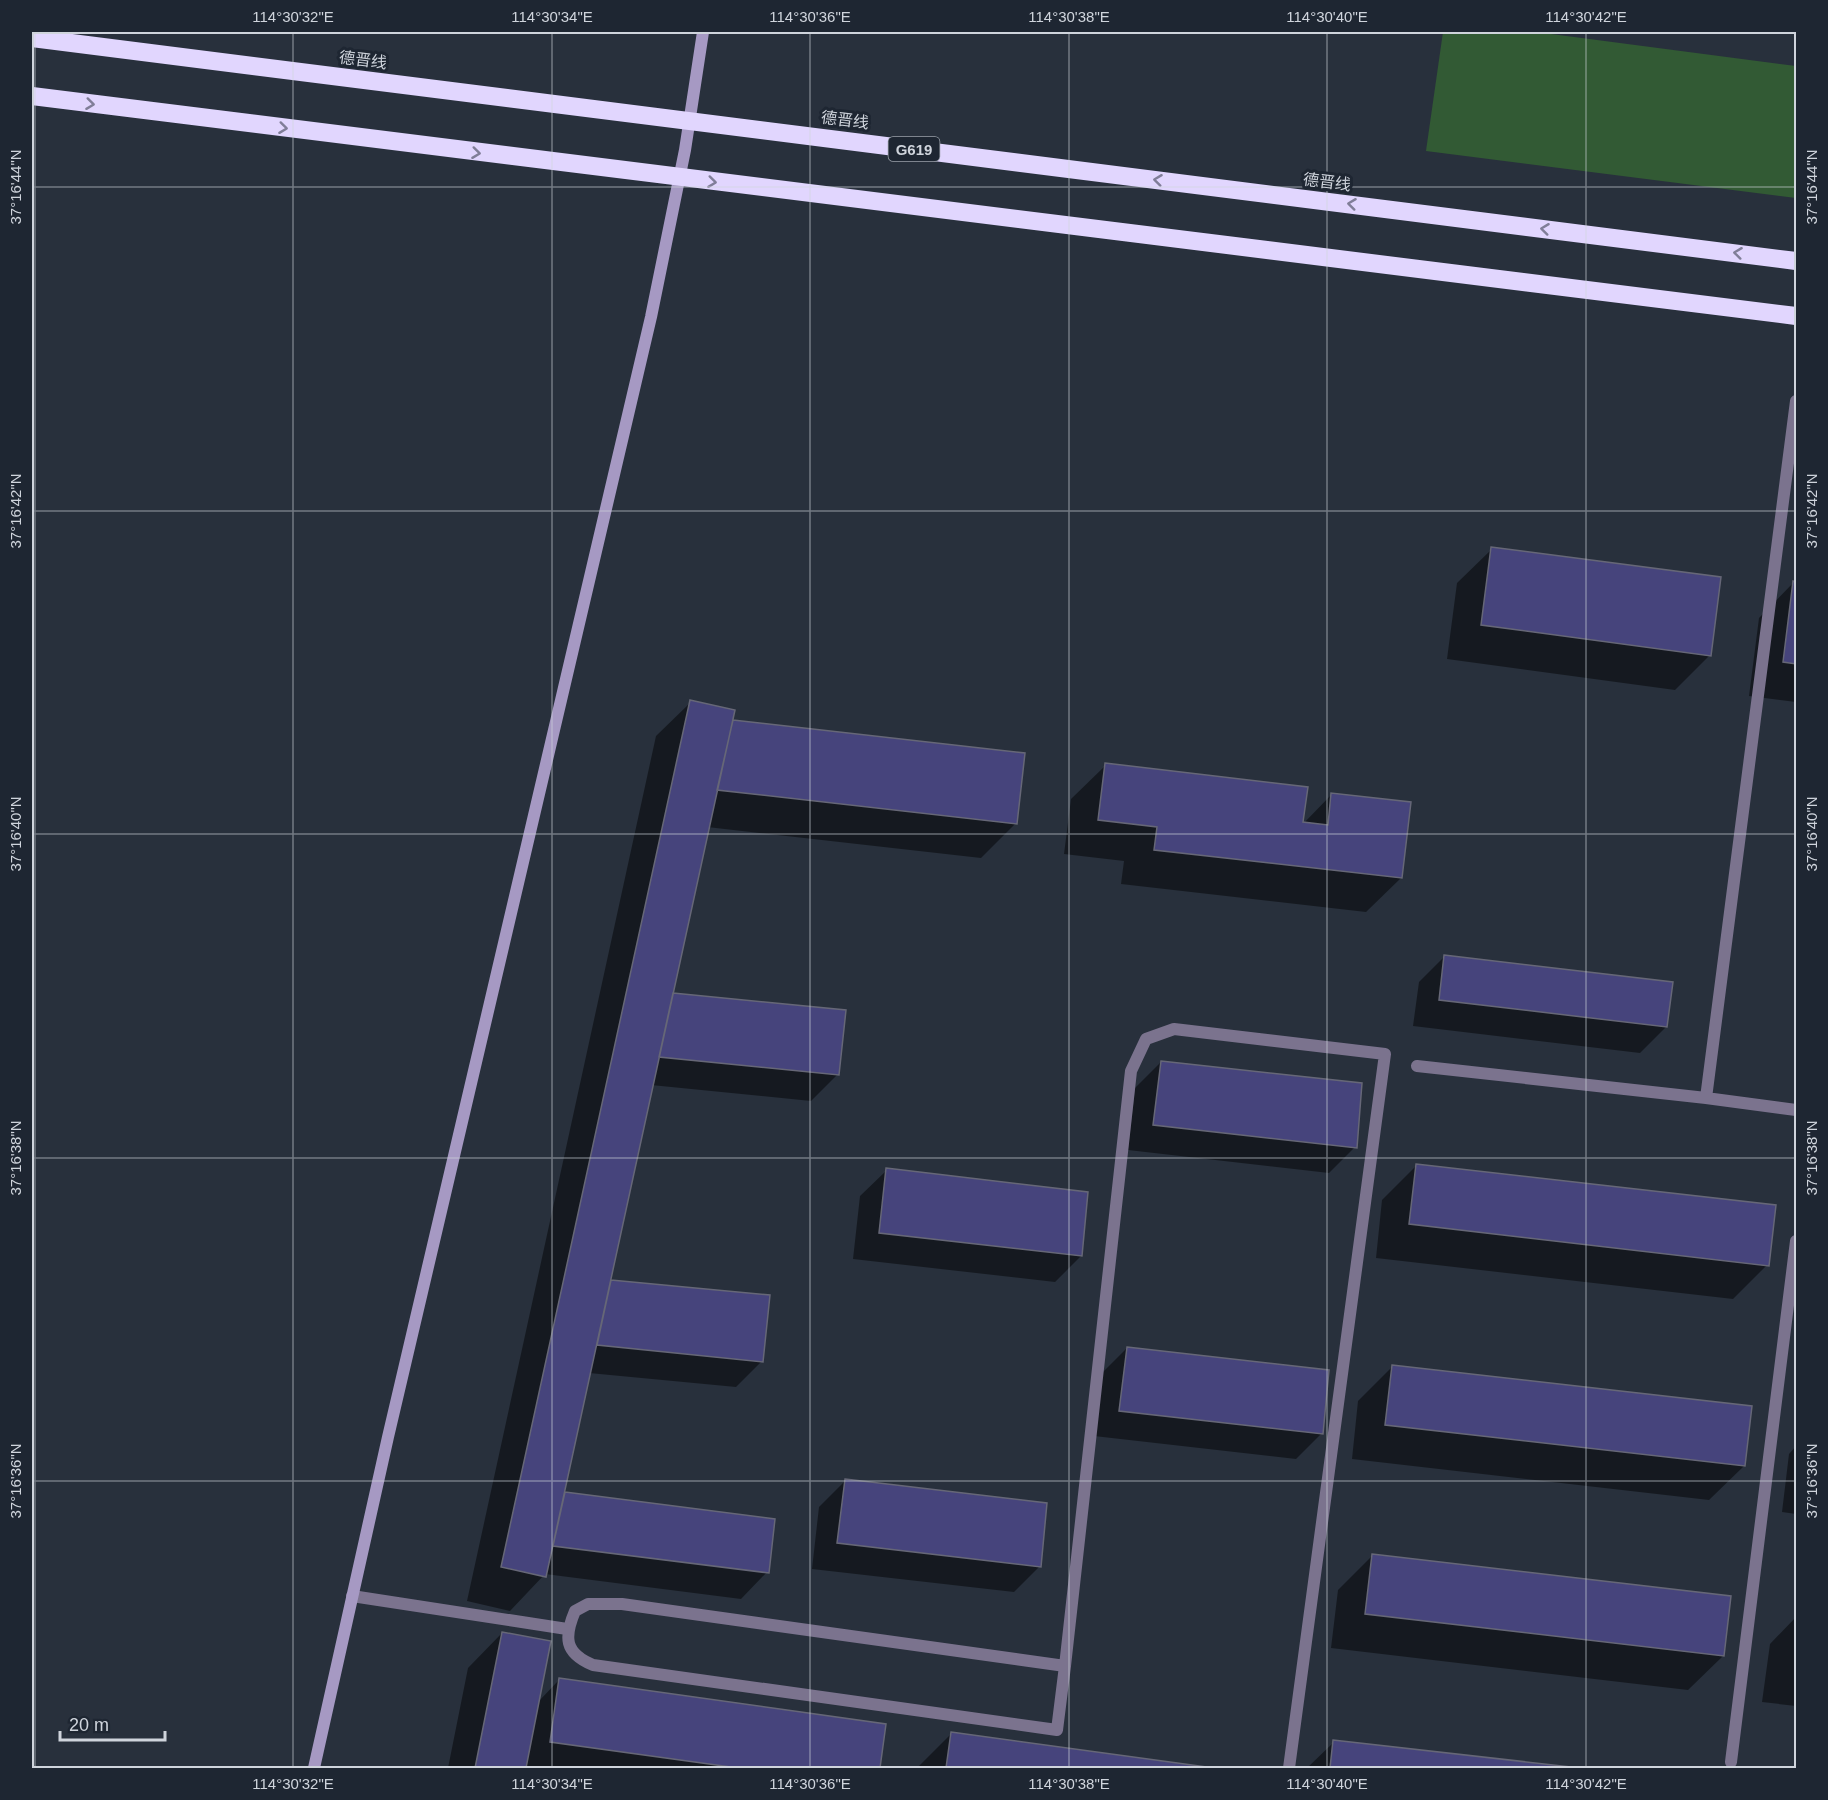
<svg xmlns="http://www.w3.org/2000/svg" width="1828" height="1800" viewBox="0 0 1828 1800" font-family="Helvetica,'Noto Sans SC',sans-serif">
	<style>
		.green { fill: #325a34 }
		.shadow { fill: #0007 }
		.building { fill: #46447c; stroke: #666777; stroke-width: 1.5 }
		.lines { fill: none; stroke-linecap: round; stroke-linejoin: round }
		.lane { stroke: #7b738e; stroke-width: 12 }
		.secondary { stroke: #a699c3; stroke-width: 12 }
		.highway { stroke: #e1d6fe; stroke-width: 18 }
		.oneway { stroke: #807e98 }
		.ticks { fill: none; stroke: #cfd4dc; stroke-width: 1.5; stroke-opacity: 0.45 }
		.labels { text-anchor: middle; dominant-baseline: central; stroke-width: 6; stroke-linejoin: round; paint-order: stroke }
		.shield { fill: #1e2632; stroke: #9aa0a9; stroke-width: 1.5 }
		.shield-label { font-size: 15px; font-weight: bold; fill: #cfd4dc }
		.street-label { font-size: 16px; fill: #cfd4dc; stroke: #1e2632 }
		.neatline { fill: none; stroke: #cfd4dc; stroke-width: 2 }
		.ticks-label { font-size: 15px; text-anchor: middle; fill: #cfd4dc }
	</style>
	<rect width="100%" height="100%" fill="#28303c"/>
	<path class="green" d="M1443 32H1536L1796 66V198L1426 151Z"/>
	<path class="shadow" d="M1492 549 1710 655 1675 690 1447 659 1457 583Z
		M1793 583H1796V702L1749 696 1759 618Z
		M691 702 731 721 1023 754 1016 823 981 858 707 827 670 998 838 1074 811 1101 651 1085 608 1285 612 1281 762 1361 736 1387 589 1373 562 1497 565 1494 767 1572 741 1599 545 1574 510 1611 467 1601 656 736Z
		M1106 765 1302 825 1332 794 1401 878 1366 912 1121 884 1124 861 1064 854 1071 799Z
		M1445 956 1666 1027 1640 1053 1413 1026 1419 982Z
		M1161 1062 1355 1147 1329 1173 1128 1150 1135 1088Z
		M1417 1165 1767 1265 1733 1299 1376 1258 1382 1200Z
		M887 1170 1081 1256 1055 1282 853 1259 860 1196Z
		M1127 1348 1322 1433 1296 1459 1094 1436 1101 1374Z
		M1393 1366 1744 1466 1709 1500 1352 1459 1358 1401Z
		M1796 1446V1514L1782 1512 1789 1454Z
		M845 1481 1040 1566 1014 1592 812 1569 819 1507Z
		M1372 1556 1723 1656 1688 1690 1331 1648 1338 1590Z
		M1796 1617V1706L1762 1702 1770 1644Z
		M502 1633 538 1702 559 1680 884 1725 878 1768H448L468 1668Z
		M951 1734 1203 1768H917Z
		M1334 1742 1567 1768H1307Z"/>
	<path class="building" d="M1491 547 1721 577 1711 656 1481 625Z
		M1793 581 1796 582V664L1783 662Z
		M690 700 735 710 546 1577 501 1567Z
		M733 720 1025 753 1017 824 717 790Z
		M1105 763 1308 787 1303 822 1328 825 1331 793 1411 802 1402 878 1154 850 1157 827 1098 820Z
		M1444 955 1673 982 1667 1027 1439 1000Z
		M673 993 846 1010 839 1075 659 1057Z
		M1161 1061 1362 1083 1357 1148 1153 1125Z
		M1416 1164 1776 1205 1769 1266 1409 1224Z
		M886 1168 1088 1192 1082 1256 879 1233Z
		M611 1280 770 1295 763 1362 597 1345Z
		M1127 1347 1329 1370 1323 1434 1119 1411Z
		M1392 1365 1752 1406 1745 1466 1385 1425Z
		M845 1479 1047 1503 1041 1567 837 1543Z
		M565 1492 775 1519 769 1573 553 1546Z
		M1372 1554 1731 1596 1724 1656 1365 1614Z
		M502 1632 551 1641 526 1768H475Z
		M559 1678 886 1724 880 1768H738L550 1742Z
		M951 1732 1214 1768H946Z
		M1333 1740 1580 1768H1330Z"/>
	<g class="lines">
		<path class="lane" d="M1796 401 1706 1098 1796 1110
			M1417 1066 1706 1098
			M352 1596 567 1629
			M1065 1666 622 1604H588L575 1611C564 1637 564 1653 593 1665L1057 1730 1065 1666 1131 1071 1146 1039 1174 1029 1385 1054 1289 1768
			M1731 1762 1796 1241"/>
		<path class="secondary" d="M314 1768 388 1437 651 317 685 150 703 32"/>
		<path class="highway" d="M32 38 1796 261
			M32 96 1796 316"/>
	</g>
	<defs><path id="oneway-chevron" d="M-2-3.5L2.5 0L-2 3.5" fill="none" stroke-width="1.6" stroke-linecap="round" stroke-linejoin="round" transform="scale(1.5)"/></defs>
	<g class="oneway">
		<use href="#oneway-chevron" transform="translate(90 104) rotate(7)"/>
		<use href="#oneway-chevron" transform="translate(283 128) rotate(7)"/>
		<use href="#oneway-chevron" transform="translate(476 153) rotate(7)"/>
		<use href="#oneway-chevron" transform="translate(1158 180) rotate(-173)"/>
		<use href="#oneway-chevron" transform="translate(712 182) rotate(7)"/>
		<use href="#oneway-chevron" transform="translate(1352 204) rotate(-173)"/>
		<use href="#oneway-chevron" transform="translate(1545 229) rotate(-173)"/>
		<use href="#oneway-chevron" transform="translate(1738 253) rotate(-173)"/>
	</g>
	<path class="ticks" d="M35 32V1768M293 32V1768M552 32V1768M810 32V1768M1069 32V1768M1327 32V1768M1586 32V1768M32 187H1796M32 511H1796M32 834H1796M32 1158H1796M32 1481H1796"/>
	<g class="labels">
		<rect class="shield" x="888.5" y="137" width="51" height="24" rx="4.5"/>
		<g class="shield-label">
			<text x="914" y="149">G619</text>
		</g>
		<g class="street-label">
			<text transform="translate(363 60) rotate(7)">德晋线</text>
			<text transform="translate(845 120) rotate(7)">德晋线</text>
			<text transform="translate(1327 182) rotate(7)">德晋线</text>
		</g>
	</g>
	<rect width="1828" height="1800" fill="none" stroke="#1e2632" stroke-width="66"/>
	<path d="M60 1731v9h105v-9" fill="none" stroke="#cfd4dc" stroke-width="3"/>
	<text x="69" y="1731" font-size="18" fill="#cfd4dc" stroke="#1e2632" stroke-width="4.5" paint-order="stroke">20 m</text>
	<rect x="33" y="33" width="1762" height="1734" class="neatline"/>
	<g class="ticks-label">
		<text x="293" y="22">114°30'32"E</text>
		<text x="552" y="22">114°30'34"E</text>
		<text x="810" y="22">114°30'36"E</text>
		<text x="1069" y="22">114°30'38"E</text>
		<text x="1327" y="22">114°30'40"E</text>
		<text x="1586" y="22">114°30'42"E</text>
		<text transform="translate(16 187) rotate(-90)" y="5">37°16'44"N</text>
		<text transform="translate(1812 187) rotate(-90)" y="5">37°16'44"N</text>
		<text transform="translate(16 511) rotate(-90)" y="5">37°16'42"N</text>
		<text transform="translate(1812 511) rotate(-90)" y="5">37°16'42"N</text>
		<text transform="translate(16 834) rotate(-90)" y="5">37°16'40"N</text>
		<text transform="translate(1812 834) rotate(-90)" y="5">37°16'40"N</text>
		<text transform="translate(16 1158) rotate(-90)" y="5">37°16'38"N</text>
		<text transform="translate(1812 1158) rotate(-90)" y="5">37°16'38"N</text>
		<text transform="translate(16 1481) rotate(-90)" y="5">37°16'36"N</text>
		<text transform="translate(1812 1481) rotate(-90)" y="5">37°16'36"N</text>
		<text x="293" y="1789">114°30'32"E</text>
		<text x="552" y="1789">114°30'34"E</text>
		<text x="810" y="1789">114°30'36"E</text>
		<text x="1069" y="1789">114°30'38"E</text>
		<text x="1327" y="1789">114°30'40"E</text>
		<text x="1586" y="1789">114°30'42"E</text>
	</g>
</svg>
